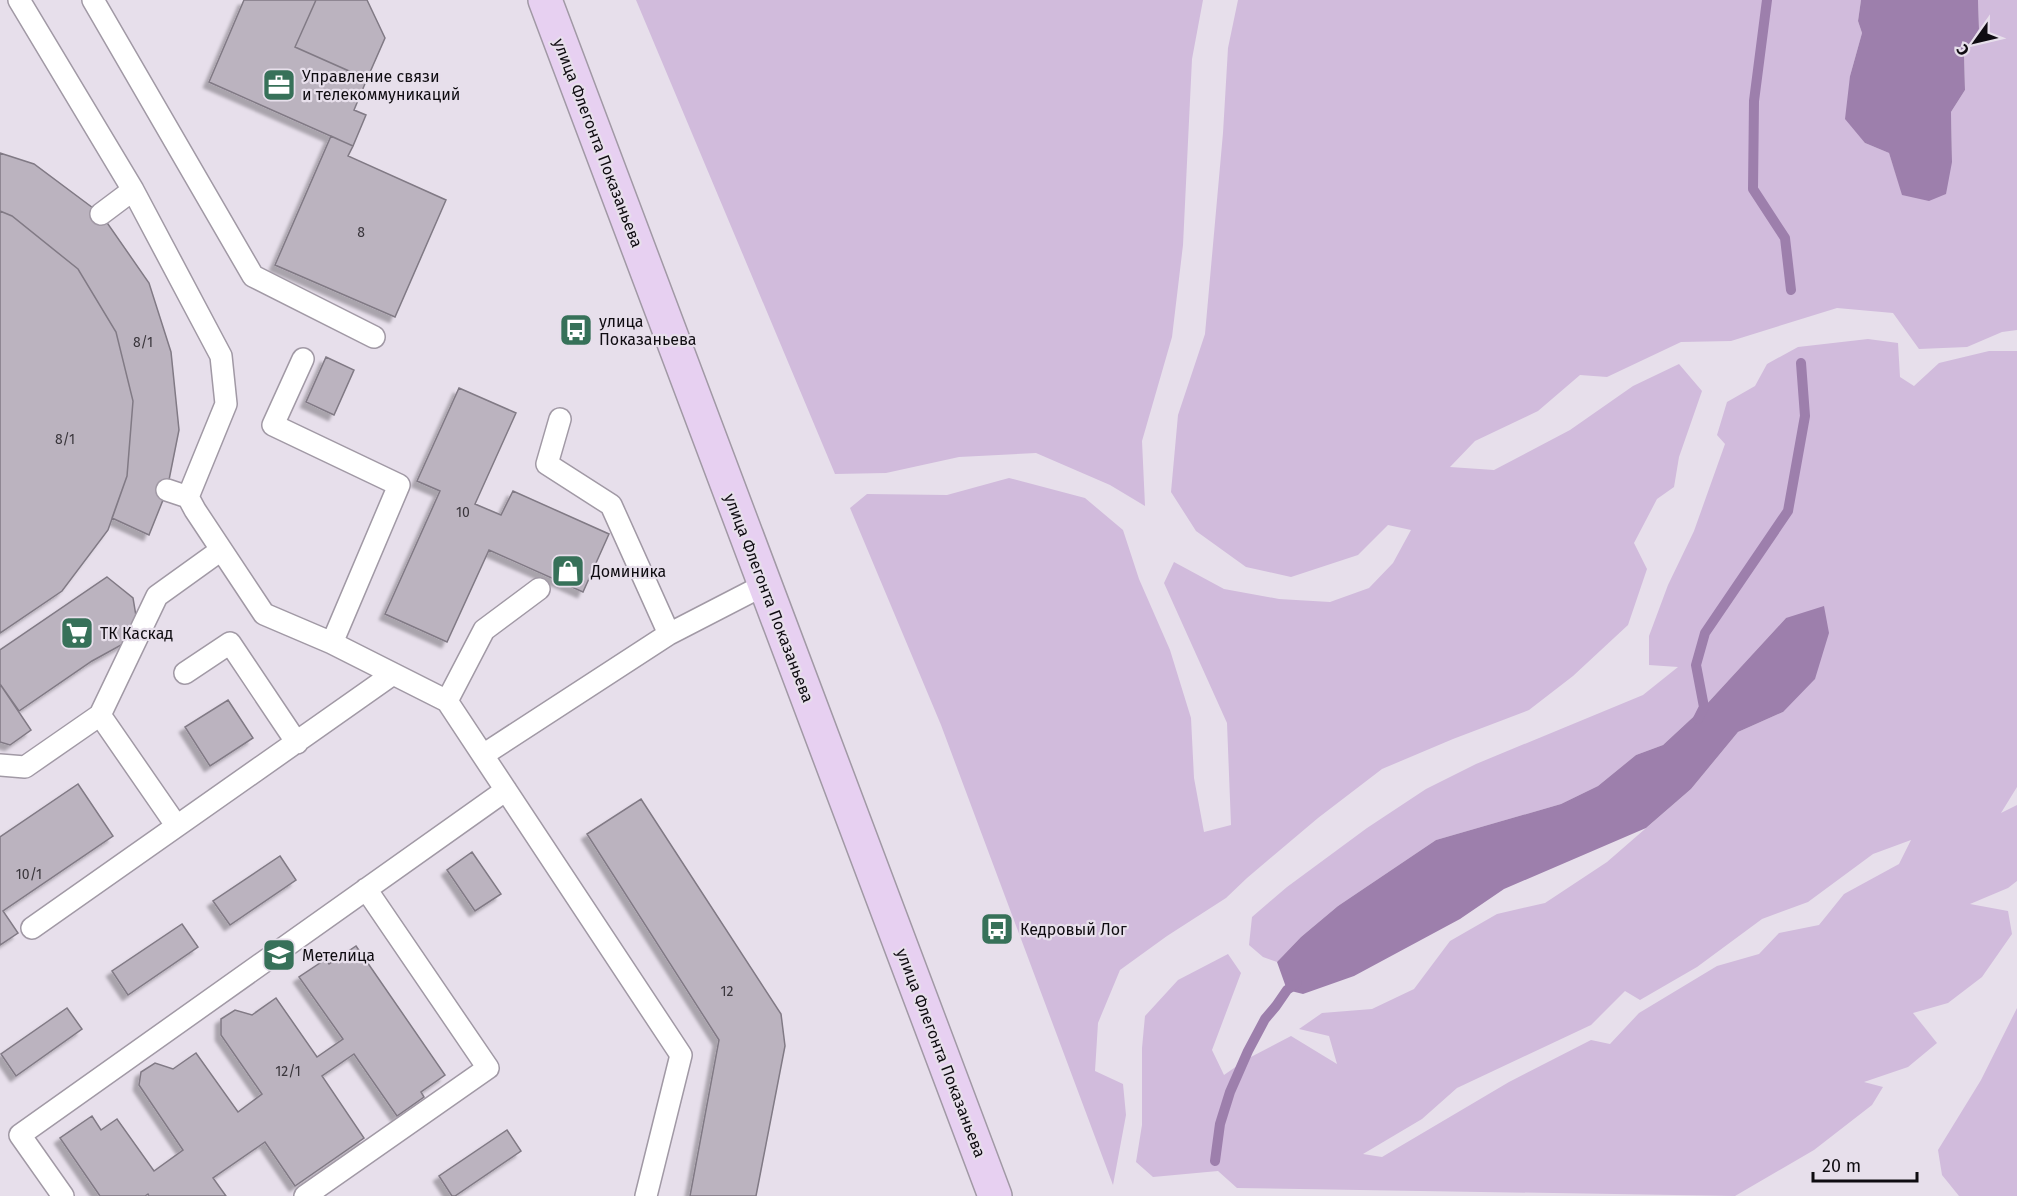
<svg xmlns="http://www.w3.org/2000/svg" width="2017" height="1196" viewBox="0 0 2017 1196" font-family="'Fira Sans',sans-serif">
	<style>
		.green { fill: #d1bbdc; fill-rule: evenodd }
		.water { fill: #9d7fac }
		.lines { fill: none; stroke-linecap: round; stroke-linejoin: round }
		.stream { stroke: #9d7fac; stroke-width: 10 }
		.building { fill: #bbb3bf; stroke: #817a85; stroke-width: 1.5; filter: url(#shadow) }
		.service-casing { stroke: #a199a5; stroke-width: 24 }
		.secondary-casing { stroke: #a199a5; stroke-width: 36 }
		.service { stroke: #fff; stroke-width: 21 }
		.secondary { stroke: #e7d0f1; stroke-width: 33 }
		.labels { text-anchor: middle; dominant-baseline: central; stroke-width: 4.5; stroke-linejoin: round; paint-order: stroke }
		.number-label { font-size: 14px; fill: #3a363c }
		.poi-label { font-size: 16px; fill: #0f0c11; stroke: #e7dfeb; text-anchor: start }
		.street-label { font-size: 16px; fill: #0f0c11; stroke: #e7dfeb }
	</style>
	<defs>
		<filter id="shadow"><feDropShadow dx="-5.5" dy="5.5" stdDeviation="1.5" flood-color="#0004"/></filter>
	</defs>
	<rect width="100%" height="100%" fill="#e7dfeb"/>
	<path class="green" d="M636 0H1203L1192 59 1183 245 1172 337 1142 441 1145 506 1110 485 1036 453 959 457 886 473 835 474Z
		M1238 0H1861L1858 21 1862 33 1850 76 1865 143 1889 153 1903 195 1952 162 1951 112 1965 90 1964 54 1979 29 1978 0H2017V330L2002 332 1967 347 1919 349 1893 313 1837 308 1731 341 1681 342 1607 377 1580 375 1538 411 1475 441 1450 467 1494 470 1570 430 1633 386 1679 364 1702 391 1679 457 1674 487 1657 499 1634 543 1647 569 1628 625 1573 676 1529 710 1453 739 1382 769 1318 818 1247 878 1226 898 1167 936 1120 970 1098 1023 1095 1071 1123 1084 1126 1115 1113 1185 941 725 850 508 867 494 947 495 1009 478 1085 498 1123 530 1139 579 1170 650 1191 718 1194 778 1204 832 1231 825 1227 723 1164 583 1174 562 1224 589 1279 599 1330 602 1369 588 1393 563 1411 530 1388 525 1358 555 1291 577 1246 567 1196 531 1171 492 1178 415 1205 334 1223 133 1228 48Z
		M1868 339 1898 343 1900 377 1914 386 1939 363 1989 351H2017V787L2001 813 2017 805V881L2008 888 1970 904 2008 911 2012 934 1982 977 1948 1003 1913 1013 1937 1043 1908 1067 1864 1082 1883 1087 1872 1105 1814 1150 1735 1196 1237 1188 1218 1171 1153 1177 1136 1162 1142 1125V1048L1145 1016 1178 980 1228 954 1241 973 1212 1050 1224 1075 1247 1059 1291 1036 1337 1064 1329 1036 1299 1029 1322 1013 1372 1009 1414 989 1450 941 1497 914 1545 903 1607 862 1691 789 1738 732 1783 712 1786 618 1704 707 1663 745 1636 755 1598 786 1561 804 1436 840 1338 906 1301 937 1277 962 1263 957 1249 945 1252 917 1287 887 1367 828 1426 789 1476 764 1643 695 1678 667 1649 665V636L1668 585 1694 531 1725 444 1717 435 1727 402 1755 386 1767 364 1798 347ZM1911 840 1899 864 1844 894 1819 925 1779 933 1759 954 1717 966 1639 1013 1610 1044 1591 1040 1509 1082 1382 1157 1363 1154 1422 1119 1457 1088 1591 1025 1625 991 1640 1000 1697 967 1762 919 1808 902 1873 854Z
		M2017 1008V1196H1959L1942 1175 1938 1150 1981 1080Z"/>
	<path class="water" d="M1861 0H1978L1979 29 1964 54 1965 90 1951 112 1952 162 1946 194 1929 201 1902 195 1889 153 1865 143 1845 119 1850 76 1862 33 1858 21Z
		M1824 606 1829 633 1815 679 1783 712 1738 732 1691 789 1646 828 1504 889 1460 919 1354 976 1303 994 1287 990 1277 962 1301 937 1338 906 1436 840 1561 804 1598 786 1636 755 1663 745 1704 707 1786 618Z"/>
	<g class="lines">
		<path class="stream" d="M1767 0 1754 101 1753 189 1785 238 1791 290
			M1698 719 1704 707 1696 665 1705 633 1788 511 1805 416 1801 363
			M1215 1161 1220 1124 1230 1092 1248 1051 1265 1019 1276 1006 1287 990 1297 983"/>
	</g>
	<path class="building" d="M244 0H316L295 47 367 79 354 110 366 115 353 146 209 82Z
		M316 0H367L385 38 367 79 295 47Z
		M331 136 353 146 348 156 446 200 395 317 275 265Z
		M0 153 34 164 101 214 149 283 171 352 179 430 167 490 149 535 112 518 127 476 133 401 116 332 78 269 12 216 0 211Z
		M0 211 12 216 78 269 116 332 133 401 127 476 108 530 62 591 0 633Z
		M326 357 354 370 334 415 306 402Z
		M459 388 516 413 475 504 501 515 513 491 609 534 583 592 489 550 447 642 385 614 440 491 417 481Z
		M107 577 133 598 137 622 123 644 92 661 19 711 0 684V650Z
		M0 684 31 730 10 745 0 742Z
		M228 700 253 738 210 766 185 727Z
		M78 784 113 836 3 911 18 933 0 945V837Z
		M641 799 781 1014 785 1046 756 1196H690L719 1040 587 834Z
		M472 852 501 894 475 911 447 870Z
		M280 856 296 880 230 925 213 901Z
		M182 924 198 947 128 995 112 971Z
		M356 946 445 1075 421 1092 424 1097 397 1116 354 1054 322 1076 364 1138 295 1186 265 1142 213 1178 226 1196H149L148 1194 145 1196H100L60 1138 92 1116 101 1130 117 1119 154 1171 183 1150 139 1085 141 1072 155 1063 173 1069 196 1053 238 1112 262 1094 221 1035V1019L235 1010 252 1015 276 998 317 1057 343 1039 299 977 326 959 329 964Z
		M67 1008 82 1029 16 1076 1 1054Z
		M507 1130 521 1151 455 1196H452L439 1176Z"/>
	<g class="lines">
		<g class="service-casing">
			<path id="service" d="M19 0 133 190 221 356 226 404 188 497 195 510 264 614 332 643 447 701 681 1055 646 1196
				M93 0 253 276 374 337
				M101 214 133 190
				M303 359 273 425 399 485 332 643
				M560 419 547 464 611 505 669 634
				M167 490 188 497
				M185 673 230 643 297 743
				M447 701 484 630 539 589
				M100 715 176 825
				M483 755 669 634 764 585
				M0 765 25 767 100 715 157 596 221 550
				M32 928 393 674
				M63 1196 20 1135 506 790
				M305 1196 488 1068 366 889"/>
		</g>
		<g class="secondary-casing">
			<path id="secondary" d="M545 0 995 1196"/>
		</g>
		<use href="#service" class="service"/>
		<use href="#secondary" class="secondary"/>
	</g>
	<defs>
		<g id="office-square" transform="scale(1.725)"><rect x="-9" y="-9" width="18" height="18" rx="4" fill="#377159" stroke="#e7dfeb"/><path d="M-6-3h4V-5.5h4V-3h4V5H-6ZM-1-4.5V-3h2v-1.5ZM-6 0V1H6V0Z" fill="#fff"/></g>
		<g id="bus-square" transform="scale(1.725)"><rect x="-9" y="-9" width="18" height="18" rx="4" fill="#377159" stroke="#e7dfeb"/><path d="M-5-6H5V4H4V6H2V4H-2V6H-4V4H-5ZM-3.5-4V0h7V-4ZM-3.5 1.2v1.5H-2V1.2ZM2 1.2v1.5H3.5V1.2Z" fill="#fff"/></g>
		<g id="shop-square" transform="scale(1.725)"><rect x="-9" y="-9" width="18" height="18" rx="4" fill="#377159" stroke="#e7dfeb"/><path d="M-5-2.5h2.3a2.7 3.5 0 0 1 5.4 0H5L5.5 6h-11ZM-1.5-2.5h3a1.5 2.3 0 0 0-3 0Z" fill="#fff"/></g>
		<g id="supermarket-square" transform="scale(1.725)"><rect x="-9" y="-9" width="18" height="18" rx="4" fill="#377159" stroke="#e7dfeb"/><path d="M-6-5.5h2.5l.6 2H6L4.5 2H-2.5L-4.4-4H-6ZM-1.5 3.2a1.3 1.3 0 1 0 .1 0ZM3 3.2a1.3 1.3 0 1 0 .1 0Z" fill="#fff"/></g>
		<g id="school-square" transform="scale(1.725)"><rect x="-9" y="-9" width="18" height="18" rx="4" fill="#377159" stroke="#e7dfeb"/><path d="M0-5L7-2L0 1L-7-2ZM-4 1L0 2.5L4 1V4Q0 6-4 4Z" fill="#fff"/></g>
	</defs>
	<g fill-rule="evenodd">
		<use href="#office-square" x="279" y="85"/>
		<use href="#bus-square" x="576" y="330"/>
		<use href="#shop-square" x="568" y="571"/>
		<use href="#supermarket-square" x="77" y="633"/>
		<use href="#bus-square" x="997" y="929"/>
		<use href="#school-square" x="279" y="955"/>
	</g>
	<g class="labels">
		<g class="number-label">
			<text x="361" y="232">8</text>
			<text x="143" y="342">8/1</text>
			<text x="65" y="439">8/1</text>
			<text x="463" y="512">10</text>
			<text x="29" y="874">10/1</text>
			<text x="727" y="991">12</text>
			<text x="288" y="1071">12/1</text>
		</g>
		<g class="poi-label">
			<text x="302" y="76">Управление связи<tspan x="302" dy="18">и телекоммуникаций</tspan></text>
			<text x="599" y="321">улица<tspan x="599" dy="18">Показаньева</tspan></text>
			<text x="591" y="571">Доминика</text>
			<text x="100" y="633">ТК Каскад</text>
			<text x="1020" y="929">Кедровый Лог</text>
			<text x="302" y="955">Метелица</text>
		</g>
		<g class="street-label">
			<text transform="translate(598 143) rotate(69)">улица Флегонта Показаньева</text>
			<text transform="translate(769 598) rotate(69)">улица Флегонта Показаньева</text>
			<text transform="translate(941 1053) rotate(69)">улица Флегонта Показаньева</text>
		</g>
	</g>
	<g transform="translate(1975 42) rotate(236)" stroke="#e7dfeb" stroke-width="4.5" paint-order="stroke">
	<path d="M0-4.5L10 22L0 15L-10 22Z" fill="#0f0c11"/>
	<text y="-9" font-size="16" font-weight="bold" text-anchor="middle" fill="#0f0c11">С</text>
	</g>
	<path d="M1813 1172v9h104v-9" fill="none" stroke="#0f0c11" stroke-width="3"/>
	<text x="1822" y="1172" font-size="18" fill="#0f0c11" stroke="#e7dfeb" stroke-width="4.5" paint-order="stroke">20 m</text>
</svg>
